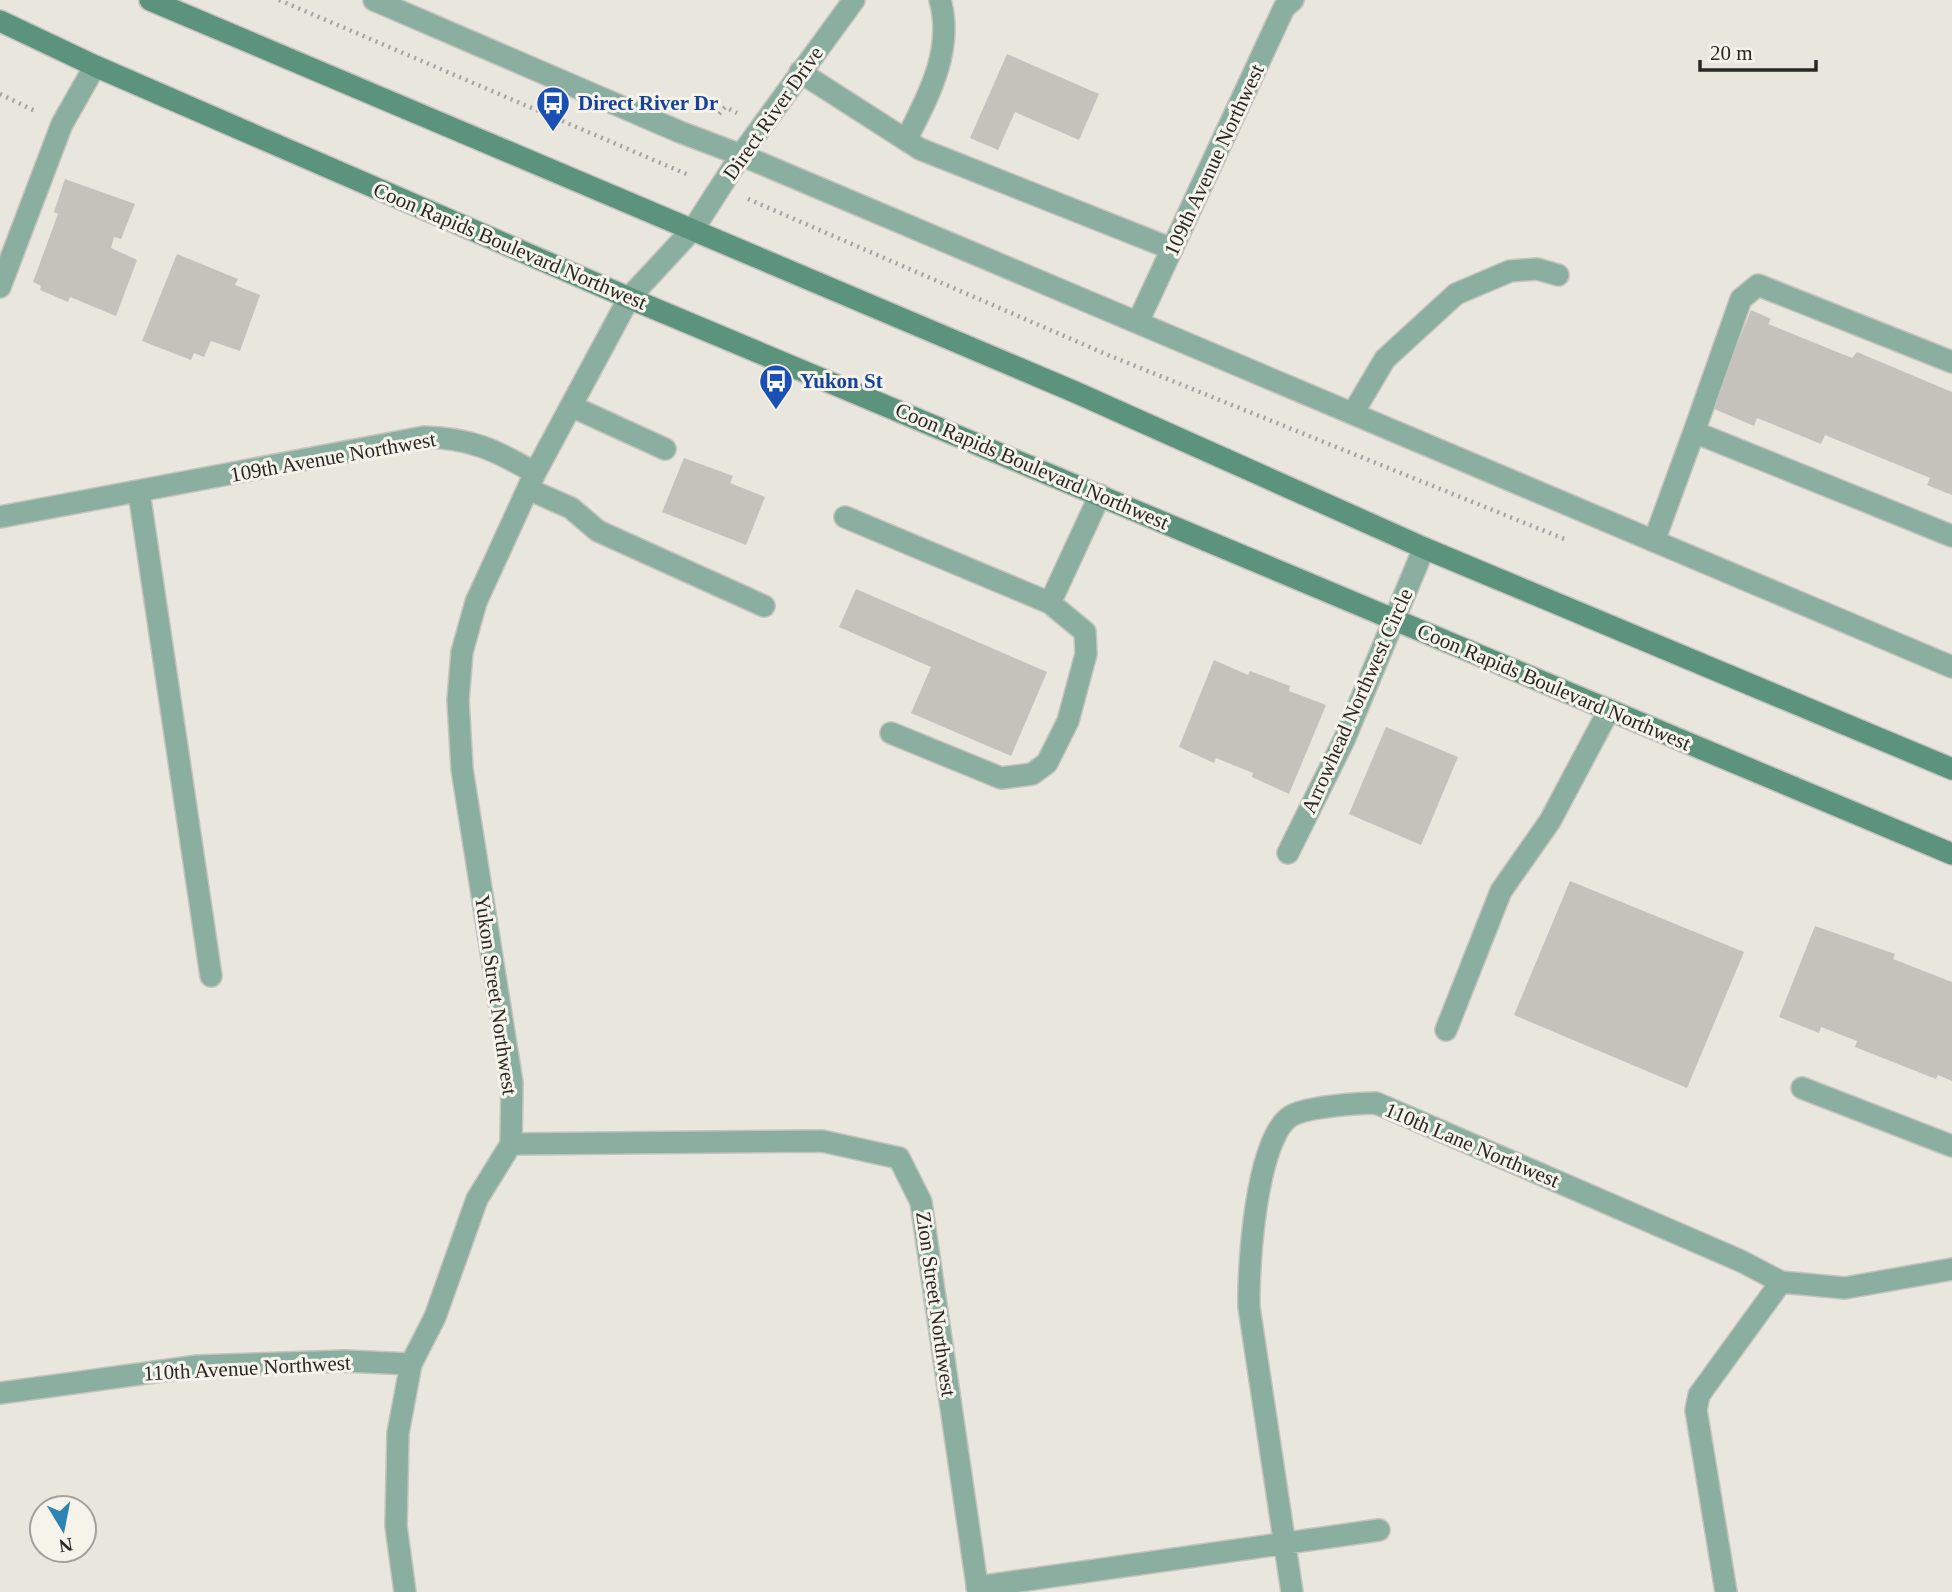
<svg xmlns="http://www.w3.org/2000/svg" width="1952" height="1592" viewBox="0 0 1952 1592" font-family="Georgia,serif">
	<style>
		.building { fill: #c4c2ba }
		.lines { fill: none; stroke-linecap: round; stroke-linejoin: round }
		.lane-casing { stroke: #c5c4bc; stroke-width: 24 }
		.street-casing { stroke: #c5c4bc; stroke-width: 24 }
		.secondary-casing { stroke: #c5c4bc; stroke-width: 24 }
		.path { stroke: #a4a39b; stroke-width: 4.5; stroke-dasharray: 2 5; stroke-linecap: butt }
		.lane { stroke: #8aae9f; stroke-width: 21 }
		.street { stroke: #8aae9f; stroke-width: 21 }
		.secondary { stroke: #5b937c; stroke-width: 21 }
		.labels { text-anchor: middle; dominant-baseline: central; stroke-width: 6; stroke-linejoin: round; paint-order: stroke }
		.transit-label { font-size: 21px; font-weight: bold; fill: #164399; stroke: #f5f3ea; text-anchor: start }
		.street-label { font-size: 21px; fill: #272723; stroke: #f5f3ea }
	</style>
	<rect width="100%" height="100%" fill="#e8e6dd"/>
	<path class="building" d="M1007 54 1099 94 1079 140 1015 112 998 150 970 138Z
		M65 179 135 204 121 239 114 237 111 248 137 260 116 316 70 297 68 302 40 290 41 286 33 282 58 214 54 212Z
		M177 254 238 279 235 285 260 295 240 351 211 341 204 357 194 353 191 360 142 341Z
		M1751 310 1771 319 1768 324 1852 358 1857 352 1952 392V495L1927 485 1930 478 1825 435 1821 444 1757 418 1754 426 1712 408Z
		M684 458 733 476 730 483 765 497 746 545 662 512Z
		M856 589 1047 672 1011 756 911 713 931 667 839 627Z
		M1214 660 1248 675 1250 671 1290 686 1289 691 1326 705 1289 794 1252 777 1253 773 1216 758 1214 763 1179 747Z
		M1386 727 1458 757 1421 845 1349 814Z
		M1570 881 1744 952 1687 1088 1514 1015Z
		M1815 926 1895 954 1893 959 1952 982V1081L1938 1075 1936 1079 1855 1047 1857 1041 1821 1027 1819 1033 1779 1017Z"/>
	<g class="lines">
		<g class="lane-casing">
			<path id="lane" d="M800 72 920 149 1172 249
				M906 140C928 97 954 50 940 0
				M0 287 62 124 95 66
				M571 406 665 449
				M1353 413 1385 359 1456 294 1510 271 1537 269 1558 275
				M1694 432 1741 299 1758 285 1952 362
				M528 489 571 508 598 531 764 606
				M139 492 211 976
				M845 517 1050 603 1100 495
				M1654 541 1694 432 1952 536
				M891 733 1001 778 1032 774 1047 763 1068 721 1086 654 1085 632 1050 603
				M1446 1030 1501 891 1550 821 1609 710
				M1802 1088 1952 1146"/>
		</g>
		<g class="street-casing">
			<path id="street" d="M374 0 680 132 741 155 1952 667
				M1138 322 1284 8 1293 0
				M0 517 424 437C470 438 496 450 535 473
				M1288 853 1344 740 1424 548
				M511 1144 822 1141 899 1158 921 1202 978 1592
				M0 1393 198 1366 345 1361 411 1364
				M977 1587 1379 1530
				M405 1592 396 1526 398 1433 411 1364 435 1317 477 1199 511 1144 512 1083 462 769 458 700 462 652 476 602 535 473 629 298 694 228 741 155 854 0
				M1292 1592 1249 1307C1248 1267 1256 1137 1291 1116 1305 1107 1359 1103 1376 1103L1741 1261 1781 1282 1845 1288 1952 1269
				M1726 1592 1696 1410 1699 1395 1781 1282"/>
		</g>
		<g class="secondary-casing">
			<path id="secondary" d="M150 0 1075 392 1424 548 1952 769
				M0 21 95 66 629 298 1952 854"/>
		</g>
		<path class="path" d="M279 0 691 176
			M0 94 37 112
			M719 114 725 107 737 113
			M748 199 1108 355 1567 540"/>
		<use href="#lane" class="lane"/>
		<use href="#street" class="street"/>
		<use href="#secondary" class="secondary"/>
	</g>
	<defs>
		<g id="bus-pin" transform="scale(1.75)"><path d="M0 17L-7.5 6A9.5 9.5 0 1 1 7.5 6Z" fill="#1a4fb4" stroke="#f5f3ea"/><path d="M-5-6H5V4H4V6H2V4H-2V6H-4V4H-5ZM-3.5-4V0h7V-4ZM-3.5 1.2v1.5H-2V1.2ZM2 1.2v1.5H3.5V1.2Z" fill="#fff"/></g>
	</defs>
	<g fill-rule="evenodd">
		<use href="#bus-pin" x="553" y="103"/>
		<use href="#bus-pin" x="776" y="381"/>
	</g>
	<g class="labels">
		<g class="transit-label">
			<text x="578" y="103">Direct River Dr</text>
			<text x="800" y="381">Yukon St</text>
		</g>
		<g class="street-label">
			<text transform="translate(773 113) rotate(-55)">Direct River Drive</text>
			<text transform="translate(1214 160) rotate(-65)">109th Avenue Northwest</text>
			<text transform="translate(510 246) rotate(23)">Coon Rapids Boulevard Northwest</text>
			<text transform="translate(333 457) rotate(-10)">109th Avenue Northwest</text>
			<text transform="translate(1032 466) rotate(23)">Coon Rapids Boulevard Northwest</text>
			<text transform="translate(1554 687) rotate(23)">Coon Rapids Boulevard Northwest</text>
			<text transform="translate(1357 701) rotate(-66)">Arrowhead Northwest Circle</text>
			<text transform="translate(496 995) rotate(82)">Yukon Street Northwest</text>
			<text transform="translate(1472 1145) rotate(23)">110th Lane Northwest</text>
			<text transform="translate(936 1304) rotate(82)">Zion Street Northwest</text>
			<text transform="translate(247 1368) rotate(-3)">110th Avenue Northwest</text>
		</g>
	</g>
	<g transform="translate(63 1529) rotate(170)"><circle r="33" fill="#f5f3ea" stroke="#a3a19a" stroke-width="2"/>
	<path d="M0-5L12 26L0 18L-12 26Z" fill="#2d83b2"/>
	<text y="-10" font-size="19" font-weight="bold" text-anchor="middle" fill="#272723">N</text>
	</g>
	<path d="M1700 60v10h116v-10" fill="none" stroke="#272723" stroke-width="3.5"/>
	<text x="1710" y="60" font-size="21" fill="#272723" stroke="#f5f3ea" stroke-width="5" paint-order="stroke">20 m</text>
</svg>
